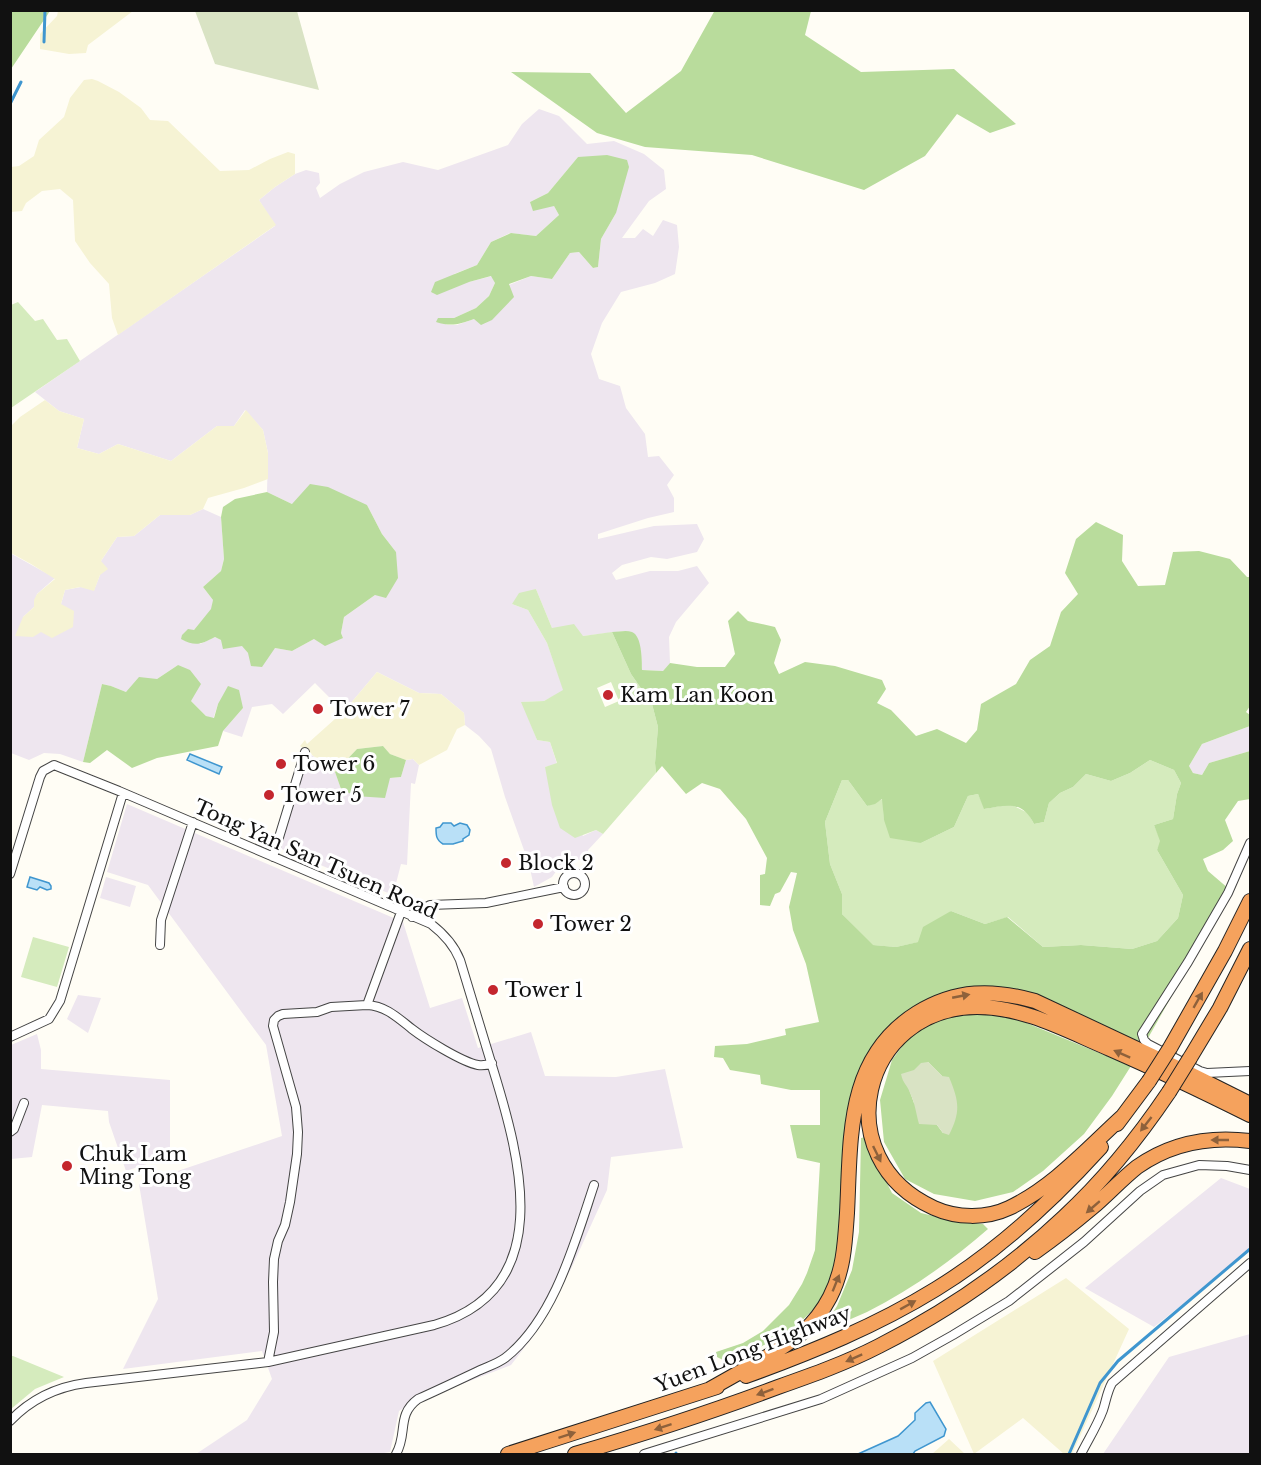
<svg xmlns="http://www.w3.org/2000/svg" width="1261" height="1465" viewBox="0 0 1261 1465" font-family="'Libre Baskerville',serif">
	<style>
		.industrial { fill: #eee6ef; fill-rule: evenodd }
		.farmland { fill: #f6f3d4 }
		.green { fill: #d5ebbd; fill-rule: evenodd }
		.forest { fill: #b9dc9c; fill-rule: evenodd }
		.cemetery { fill: #d9e3c4 }
		.water { fill: #b9e0f7; stroke: #3f96cf; stroke-width: 1.5 }
		.lines { fill: none; stroke-linecap: round; stroke-linejoin: round }
		.stream { stroke: #3f96cf; stroke-width: 3 }
		.minor-casing { stroke: #444; stroke-width: 10 }
		.motorway-casing { stroke: #222; stroke-width: 16 }
		.minor { stroke: #fff; stroke-width: 8 }
		.motorway { stroke: #f5a25d; stroke-width: 14 }
		.motorway-bridge-casing { stroke: #222; stroke-width: 16; stroke-linecap: butt }
		.motorway-bridge { stroke: #f5a25d; stroke-width: 14 }
		.oneway { fill: #8e613b }
		.poi-dot { fill: #c4262e; stroke: #fff; stroke-width: 2 }
		.labels { text-anchor: middle; dominant-baseline: central; stroke-width: 6; stroke-linejoin: round; paint-order: stroke }
		.poi-label { font-size: 20px; fill: #111; stroke: #fff; text-anchor: start }
		.street-label { font-size: 20px; fill: #111; stroke: #fff }
	</style>
	<rect width="100%" height="100%" fill="#fffdf5"/>
	<path class="industrial" d="M539 109 559 116 587 144 614 141 644 154 664 170 666 189 649 201 622 238H635L643 229 653 236 663 220 677 225 679 247 675 274 655 283 621 292 602 323 591 354 599 379 620 386 626 408 645 434 648 457 659 456 674 475 667 485 674 498V512L648 518 598 534V539L654 526 697 524 704 539 697 552 667 559 651 557 622 565 612 573 616 580 650 571H678L697 566 709 583 676 622 669 637 670 663 663 671 642 670 641 650 624 631 583 636 552 628 536 589 512 604 528 610 547 643 564 691 544 701 522 702 537 740 550 742 557 764 545 767 583 836 596 830 603 834 588 850 592 863 576 859 562 863 552 877 534 887 529 864 505 797 491 749 479 736 465 725 464 713 441 694 419 693 377 672 345 710 330 698 315 683 283 714 272 704 252 707 242 737 223 731 243 708 218 704 213 719 206 716 191 701 178 665 157 679H147L126 692 111 686 102 684 83 762 60 754 44 753 29 760 11 753 10 553 55 578 37 594 34 607 23 617 61 604 65 590 81 587 94 590 100 575 101 561 117 537 134 536 160 515H190L203 509 221 517 224 559 221 571 203 587 213 600 212 609 194 630 200 644 215 637 221 640 242 645 248 653 275 648 292 651 314 639 343 638 341 633 344 617 375 595 396 552 382 534 367 505 292 504 267 492 268 453 263 430 245 410 234 426H217L171 461 118 444 99 454 77 448 84 419 59 411 35 392 275 226 259 200 275 187 295 174 306 170 319 173 320 183 316 188 320 198 340 184 364 172 403 162 438 170 508 145 522 124ZM578 157 616 213 601 239 598 267 593 268 579 252 570 253 552 279 531 276 509 285 474 319 457 325H447L438 318H454L476 308 489 296 495 283 492 276 469 282 454 274 477 265 491 242 510 233 536 236 559 215 554 206 530 202 548 193Z
		M1250 726V751L1209 763 1202 775 1193 773 1189 766 1202 744Z
		M302 748 335 772 341 789 390 778 401 777 406 760 413 759 419 765 415 784 411 783 407 865 401 864 393 895 272 845 275 842Z
		M127 804 403 922 430 1008 462 998 478 1048 531 1032 545 1076 616 1077 665 1069 683 1148 611 1157 607 1190 571 1269 535 1334 511 1365 412 1403 399 1411 390 1452 378 1454H196L247 1420 272 1379 262 1351 123 1369 158 1299 139 1184 282 1136 266 1045 148 885 107 872Z
		M106 877 136 886 130 907 100 898Z
		M78 995 101 998 88 1033 67 1019Z
		M37 1034 41 1050V1069L170 1080V1156L126 1171 109 1122 108 1111 42 1105 32 1157 11 1159V1045Z
		M1221 1178 1250 1189V1251L1154 1327 1085 1288Z
		M1250 1334V1454H1103L1169 1357Z"/>
	<path class="farmland" d="M58 11V10L133 11 88 45 86 53 69 54 40 49V34L57 16Z
		M92 79 98 81 119 92 141 108 150 120 168 121 220 171 249 170 270 159 288 152 295 154V174L275 187 259 200 276 225 118 335 112 318 109 284 90 263 75 241 73 200 60 189 42 191 26 203 22 211 11 212V167L19 166 34 156 39 140 64 117 70 98 84 80Z
		M45 400 59 411 84 419 77 448 99 454 118 444 171 461 217 426H234L246 410 263 430 268 453V479L244 488 208 498 203 509 190 515H160L134 536 117 537 101 561 108 569 100 575 94 591 80 587 65 590 61 604 74 611 73 627 52 638 41 632 33 637 15 636 23 617 34 607V600L37 594 55 579 31 564 11 553V426L20 417Z
		M377 672 419 693 441 694 464 713 465 725 457 729 447 750 419 765 413 759 406 760 390 754 383 746 357 749 335 772 300 746 305 740 307 744 345 710Z
		M1066 1278 1129 1329 1072 1454H1064L1023 1418 974 1454 933 1361Z
		M949 1439 965 1454H932Z"/>
	<path class="green" d="M18 302 35 321 43 319 57 340 67 339 80 361 11 408V305Z
		M536 589 552 628 574 624 583 636 612 632 631 674 652 704 658 727 655 763 656 773 603 834 596 830 575 838 560 828 552 805 545 767 557 763 550 742 537 740 521 702 544 701 563 690 547 643 528 610 512 604 519 593ZM611 682 619 701 605 707 597 688Z
		M1150 760 1174 770 1181 783 1177 794 1173 819 1154 825 1161 841 1157 850 1183 895 1178 918 1157 941 1132 949 1081 945 1043 947 1008 917 985 924 951 911 919 942 896 947 872 945 842 914V894L830 864 825 822 842 780H848L867 806 883 799 884 820 921 843 954 827 968 796 978 794 985 809 1010 804 1028 813 1034 824 1044 822 1049 803 1060 793 1073 787 1086 774 1111 781 1130 773Z
		M33 937 69 947 57 987 21 977Z
		M11 1356H13L64 1377 35 1389 11 1409Z"/>
	<path class="forest" d="M11 10 50 11 11 69 10 11Z
		M715 10 811 11 805 35 861 72 954 69 1016 124 990 133 957 114 925 156 864 190 752 155 645 147 597 133 511 72 590 73 626 113 681 71Z
		M607 155 627 160 629 167 616 213 601 239 598 267 593 268 579 252 570 253 552 279 531 276 509 284 514 297 492 320 481 325 474 319C459 324 452 327 436 322L438 318H454L476 308 489 296 495 283 491 276 469 282 437 295 431 292 435 282 477 265 491 242 511 233 536 236 559 215 554 206 533 211 530 202 548 193 578 157Z
		M310 484 328 487 367 505 382 534 396 552 398 578 386 598 375 595 344 617 341 633 343 638 325 646 314 639 292 651 275 648 262 667 251 666 248 653 242 646 223 649 221 640 215 637C201 644 196 647 181 639L182 635 188 629 194 630 211 609 213 600 203 587 221 571 224 559 221 517 223 507 235 499 267 492 292 504Z
		M1096 522 1123 535 1122 561 1138 586 1165 585 1173 552 1199 551 1230 559 1247 577H1250V706L1246 712 1250 715V726L1202 744 1189 766 1193 773 1202 775 1209 763 1250 751V799L1238 801 1225 820 1233 841 1223 850 1203 859 1208 871 1229 889 1201 944 1143 1047 1067 1011 963 990 867 1070 836 1268 820 1303 791 1331 756 1349 723 1360 717 1357 716 1352 743 1343 763 1331 789 1305 802 1284 807 1273 815 1250 820 1163 797 1158 790 1125H820V1090H791L761 1084 760 1075 730 1070 723 1058 714 1057 715 1046 747 1044 786 1035 785 1029 819 1022 806 964 793 930 789 907 797 873 791 872 780 892 775 894 770 906 760 905V875L765 874 767 858 746 819 720 789 702 783 686 794 662 766 656 773 655 763 658 727 652 704 631 674 612 632C618 632 626 630 632 632 642 636 642 660 642 670L663 671 670 663 697 667H725L735 654 728 621 738 611 748 621 775 627 781 640 774 663 779 674 805 662 835 666 882 680 886 689 877 703 891 710 916 736 937 729 966 743 977 730 981 704 1016 684 1030 660 1050 646 1061 612 1078 594 1065 573 1076 539ZM1150 760 1174 770 1181 783 1177 794 1173 819 1154 825 1160 841 1157 850 1183 895 1178 918 1157 941 1132 949 1081 945 1043 947 1007 917 985 924 951 911 923 927 918 942 896 947 873 945 842 914V894L830 864 825 822 842 780H848L867 806 875 804 882 799 884 820 890 838 921 843 954 827 968 796 978 794 984 809C1007 805 1022 800 1034 824L1044 822 1049 803 1060 793 1073 787 1086 774 1111 781 1130 773Z
		M178 665 190 670 201 684 191 701 206 716 214 718 218 704 228 686 239 690 243 708 223 731 218 746 157 758 132 768 107 750 90 763 83 762 102 684 111 686 126 692 139 677 157 679Z
		M383 746 390 754 406 760 401 777 390 778 385 798 355 796 341 789 335 772 357 749Z
		M979 1012 1017 1019 1131 1066 1112 1096 1084 1134 1043 1171 1013 1192 975 1201 934 1194 905 1179 884 1142 880 1100 892 1060 912 1033 943 1018ZM928 1062 942 1076 943 1133 937 1125 914 1103 909 1089Z
		M866 1137 876 1162 892 1193 921 1213 950 1220 983 1224 988 1229C951 1261 911 1290 867 1312 854 1318 841 1323 828 1328L826 1323 837 1306 852 1270 859 1232 861 1138Z"/>
	<path class="cemetery" d="M195 11H297L319 90 215 64Z
		M928 1062 942 1076 949 1077C959 1101 961 1111 949 1135L943 1133 937 1125 919 1124C916 1113 915 1103 910 1093 907 1084 903 1084 901 1074L914 1070 921 1063Z"/>
	<path class="water" d="M190 754 222 767 219 774 187 760Z
		M443 823H451L454 826 460 823 467 825 470 830 469 835 463 839V841L453 844H443C436 840 436 835 436 828L440 827Z
		M30 877 49 883 51 886V889L47 890 40 887 37 890 27 887Z
		M930 1402 946 1429 944 1436 915 1451 913 1454H858L898 1436 915 1420V1413L926 1403Z"/>
	<g class="lines">
		<path class="stream" d="M44 42 45 10
			M10 104 21 82
			M676 1454V1453
			M1069 1454 1100 1383 1118 1361 1250 1249"/>
		<g class="minor-casing">
			<path id="minor" d="M1250 843 1228 893 1188 962 1142 1034 1144 1040 1148 1044 1200 1071 1207 1073 1250 1071
				M273 857 305 752
				M563 884a11 11 0 1 1 22 0a11 11 0 1 1-22 0Z
				M10 874 40 777 43 771 54 765 119 791 431 924C444 934 454 945 460 960 471 997 482 1033 493 1069 521 1160 557 1290 434 1325L268 1362 86 1383C56 1387 31 1399 10 1421
				M401 912 367 1005C386 1006 398 1018 412 1029 425 1039 462 1062 478 1065 483 1066 487 1065 492 1063
				M412 917 420 910 430 905 486 903 564 887
				M160 945 161 920 193 822
				M10 1037 49 1019 60 1001 123 793
				M10 1132 14 1129 24 1103
				M268 1362 274 1332 273 1282 274 1259 278 1241 285 1225 290 1202 297 1154 298 1132 296 1107 273 1026 274 1020 278 1016 283 1014 317 1012 331 1007 367 1005
				M396 1454C408 1434 396 1415 418 1399 438 1390 457 1381 476 1372 486 1367 497 1364 505 1358 554 1320 575 1242 594 1185
				M644 1454 821 1399 912 1358 953 1335 1009 1301 1084 1242 1140 1191 1163 1175 1199 1165 1227 1166 1250 1170
				M1081 1454C1088 1440 1097 1426 1103 1410 1106 1401 1107 1392 1112 1383L1250 1263"/>
		</g>
		<g class="motorway-casing">
			<path id="motorway" d="M1170 1048 1225 951 1250 901
				M1190 1058 1220 1008 1250 949
				M1122 1117C1087 1149 1052 1188 1009 1208 986 1219 956 1218 934 1208 825 1159 861 1008 977 1007 1025 1007 1067 1031 1110 1049 1158 1070 1204 1092 1250 1115
				M1117 1124 1149 1081
				M1035 1252C1055 1238 1074 1223 1093 1207 1108 1194 1122 1179 1137 1167 1171 1143 1210 1136 1250 1141
				M746 1376C812 1352 876 1326 936 1289 998 1251 1052 1201 1101 1147
				M710 1389C728 1379 747 1368 765 1358 794 1340 814 1328 830 1297 844 1270 845 1242 847 1213 851 1138 845 1058 917 1013 956 989 993 989 1035 1001L1182 1070 1250 1104
				M508 1454 717 1387
				M575 1454C643 1434 711 1412 778 1387 812 1375 846 1363 879 1346 946 1312 1009 1269 1064 1217 1102 1182 1140 1135 1169 1092"/>
		</g>
		<use href="#minor" class="minor"/>
		<use href="#motorway" class="motorway"/>
		<g class="motorway-bridge-casing">
			<path id="motorway-bridge" d="M1149 1081 1170 1048
				M1169 1092 1190 1058"/>
		</g>
		<use href="#motorway-bridge" class="motorway-bridge"/>
	</g>
	<defs><path id="oneway-solid" d="M-6-.8H1V-3.2L6.5 0L1 3.2V.8H-6Z" transform="scale(1.5)"/></defs>
	<g class="oneway">
		<use href="#oneway-solid" transform="translate(961 996) rotate(-11)"/>
		<use href="#oneway-solid" transform="translate(1198 1000) rotate(-60)"/>
		<use href="#oneway-solid" transform="translate(1122 1054) rotate(-156)"/>
		<use href="#oneway-solid" transform="translate(1146 1124) rotate(128)"/>
		<use href="#oneway-solid" transform="translate(1220 1140) rotate(-180)"/>
		<use href="#oneway-solid" transform="translate(877 1154) rotate(64)"/>
		<use href="#oneway-solid" transform="translate(1093 1207) rotate(139)"/>
		<use href="#oneway-solid" transform="translate(836 1283) rotate(-68)"/>
		<use href="#oneway-solid" transform="translate(908 1305) rotate(-29)"/>
		<use href="#oneway-solid" transform="translate(854 1358) rotate(156)"/>
		<use href="#oneway-solid" transform="translate(765 1392) rotate(160)"/>
		<use href="#oneway-solid" transform="translate(663 1427) rotate(162)"/>
		<use href="#oneway-solid" transform="translate(567 1435) rotate(-18)"/>
	</g>
	<g class="poi-dot">
		<circle cx="608" cy="695" r="6"/>
		<circle cx="318" cy="709" r="6"/>
		<circle cx="281" cy="764" r="6"/>
		<circle cx="269" cy="795" r="6"/>
		<circle cx="506" cy="863" r="6"/>
		<circle cx="538" cy="924" r="6"/>
		<circle cx="493" cy="990" r="6"/>
		<circle cx="67" cy="1166" r="6"/>
	</g>
	<g class="labels">
		<g class="poi-label">
			<text x="620" y="695">Kam Lan Koon</text>
			<text x="330" y="709">Tower 7</text>
			<text x="293" y="764">Tower 6</text>
			<text x="281" y="795">Tower 5</text>
			<text x="518" y="863">Block 2</text>
			<text x="550" y="924">Tower 2</text>
			<text x="505" y="990">Tower 1</text>
			<text x="79" y="1154">Chuk Lam<tspan x="79" dy="23">Ming Tong</tspan></text>
		</g>
		<g class="street-label">
			<text transform="translate(316 859) rotate(24)">Tong Yan San Tsuen Road</text>
			<text transform="translate(753 1349) rotate(-21)">Yuen Long Highway</text>
		</g>
	</g>
	<rect width="1261" height="1465" fill="none" stroke="#111111" stroke-width="24"/>
</svg>
